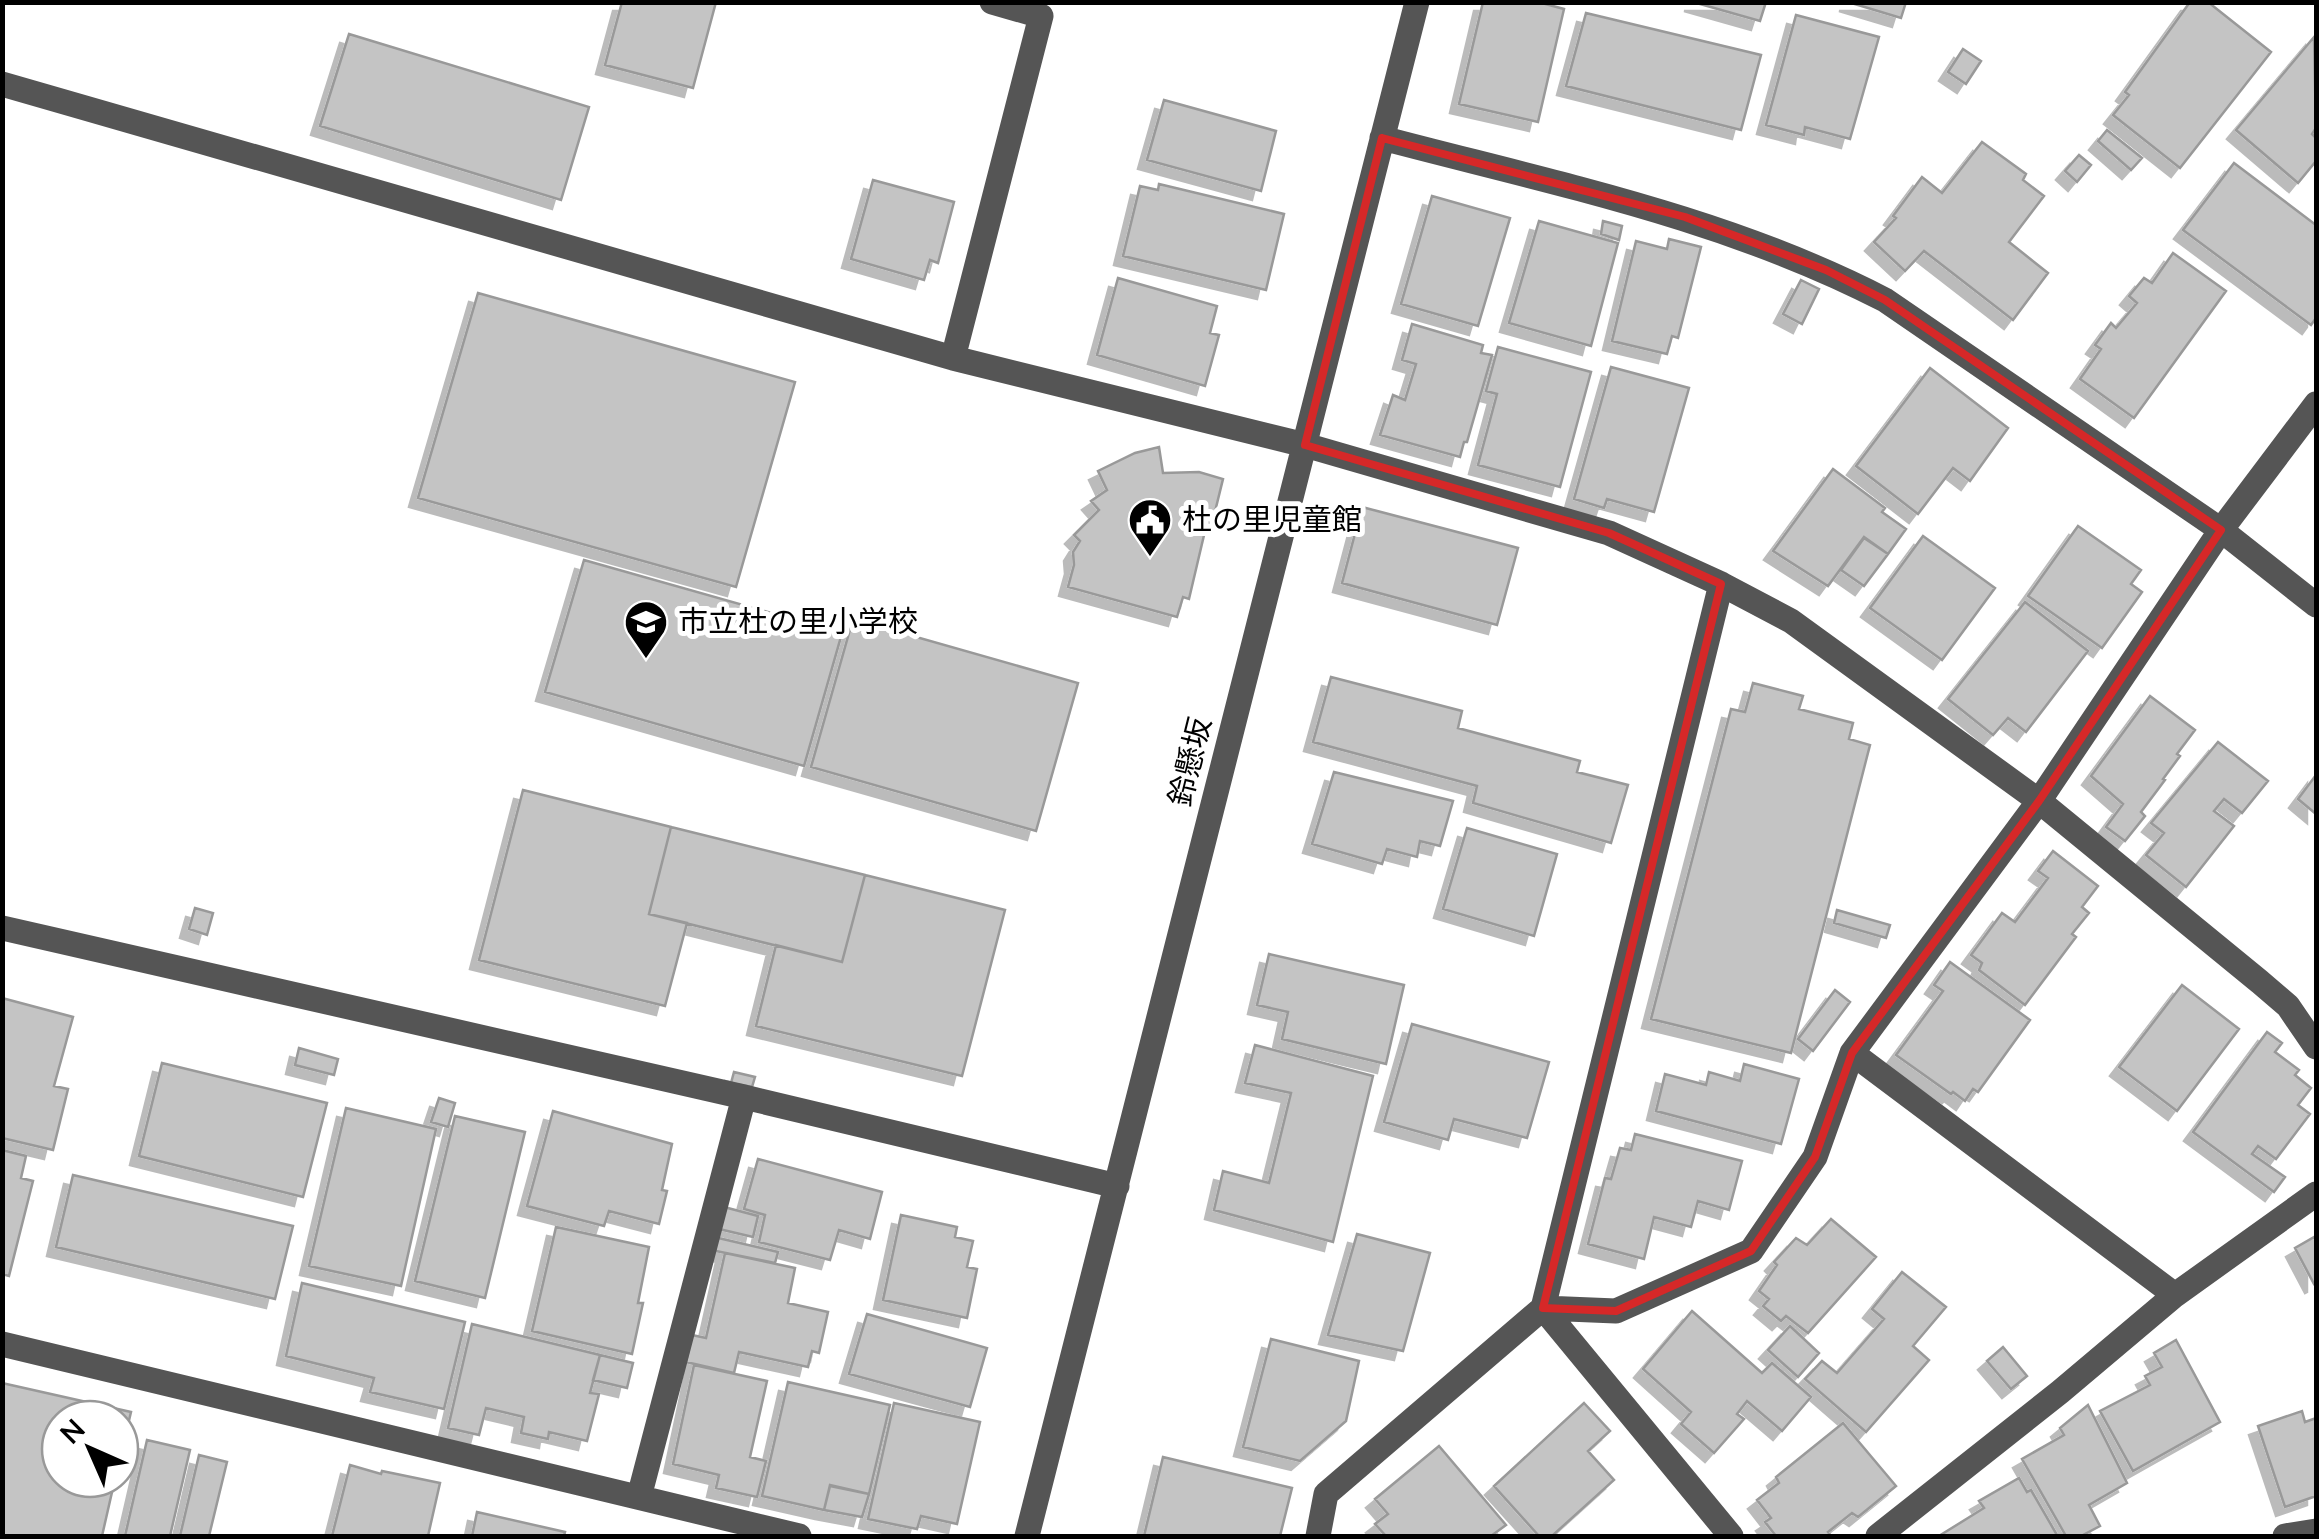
<svg xmlns="http://www.w3.org/2000/svg" width="2319" height="1539" viewBox="0 0 2319 1539" font-family="'Nunito Sans','Noto Sans JP',sans-serif">
	<style>
		.building { fill: #c4c4c4; stroke: #999; stroke-width: 2.5; filter: url(#shadow) }
		.lines { fill: none; stroke-linecap: round; stroke-linejoin: round }
		.minor { stroke: #555; stroke-width: 25 }
		.marked { fill: none; stroke: #d62828; stroke-width: 8; stroke-linejoin: round }
		.labels { text-anchor: middle; dominant-baseline: central; stroke-width: 10; stroke-linejoin: round; paint-order: stroke }
		.poi-label { font-size: 30px; fill: #000; stroke: #fff; text-anchor: start }
		.street-label { font-size: 30px; fill: #000; stroke: #fff }
	</style>
	<defs>
		<filter id="shadow"><feDropShadow dx="-9" dy="9" stdDeviation="0" flood-color="#0004"/></filter>
	</defs>
	<rect width="100%" height="100%" fill="#fff"/>
	<path class="building" d="M622 2H716L693 88 605 65Z
		M1483 2H1538L1564 9 1538 122 1459 104Z
		M1693 2H1766L1760 21Z
		M1693 2H1766L1760 21Z
		M1848 2H1906L1901 18Z
		M2190 2H2208L2271 52 2180 168 2113 115 2129 95 2125 92Z
		M1586 13 1761 55 1741 130 1566 86Z
		M1796 15 1879 37 1850 139 1805 127 1804 135 1766 125Z
		M349 34 589 107 561 200 320 126Z
		M2314 37 2316 128 2312 134 2316 138V161L2298 183 2236 130Z
		M1963 49 1981 61 1966 84 1948 72Z
		M1164 100 1276 131 1261 191 1147 160Z
		M2107 130 2142 158 2131 170 2098 141Z
		M1982 142 2026 174 2023 180 2044 196 2009 242 2048 273 2013 320 1924 251 1905 271 1874 242 1896 218 1893 216 1922 177 1942 193Z
		M2079 155 2091 165 2077 182 2065 171Z
		M2234 163 2316 225V318L2311 325 2183 230Z
		M873 180 954 202 938 263 930 260 924 280 851 259Z
		M1159 184 1284 214 1266 290 1123 256 1140 186 1158 190Z
		M1432 196 1510 218 1478 326 1401 304Z
		M1539 221 1618 243 1591 346 1509 323Z
		M1603 221 1622 226 1619 240 1601 234Z
		M1669 239 1701 247 1678 338 1672 336 1667 354 1612 341 1636 241 1667 249Z
		M2173 253 2226 291 2134 418 2080 379 2101 349 2095 345 2111 323 2116 328 2137 303 2129 296 2144 278 2152 283Z
		M1118 278 1217 306 1210 333 1219 335 1205 386 1097 355Z
		M1801 280 1819 289 1802 324 1783 314Z
		M478 293 795 382 736 587 418 498Z
		M1412 324 1483 345 1481 353 1492 355 1467 442H1464L1460 457 1380 435 1393 395 1405 400 1416 364 1402 360Z
		M1498 347 1591 372 1560 487 1478 465 1497 394 1486 391Z
		M1611 367 1689 388 1654 512 1607 499 1604 508 1574 499Z
		M1930 368 2008 428 1970 481 1953 468 1918 514 1856 466Z
		M1159 447 1163 473 1199 472 1223 479 1210 532 1205 531 1189 599 1183 597 1177 617 1068 587 1074 565 1073 552 1080 541 1074 535 1099 510 1091 501 1107 490 1098 471 1135 453Z
		M1833 469 1885 508 1882 512 1906 529 1888 554 1864 537 1828 586 1773 551Z
		M1362 507 1518 548 1497 625 1342 583Z
		M2078 526 2141 570 2131 584 2142 592 2102 648 2028 596Z
		M1923 536 1995 588 1942 660 1870 608Z
		M1864 538 1888 554 1864 586 1841 570Z
		M584 560 842 633 804 766 545 692Z
		M2025 602 2088 651 2026 732 2008 718 1993 735 1948 699Z
		M853 619 1078 683 1036 831 811 767Z
		M1331 677 1462 711 1458 728 1580 761 1577 772 1628 785 1611 843 1473 803 1477 786 1313 742Z
		M1753 683 1803 696 1799 709 1853 723 1849 739 1870 745 1791 1053 1651 1019 1731 709 1745 712Z
		M2150 696 2195 730 2177 754 2180 756 2163 779 2165 780 2141 812 2145 816 2125 841 2106 827 2123 804 2091 776Z
		M2218 742 2268 781 2242 813 2224 799 2214 811 2234 826 2186 887 2146 855 2164 833 2151 823Z
		M1334 772 1453 801 1440 846 1420 841 1417 857 1387 849 1382 864 1312 844Z
		M2316 775V814L2298 799Z
		M523 790 671 827 649 914 687 923 665 1006 479 960Z
		M671 827 865 875 842 962 649 914Z
		M1467 828 1557 854 1534 936 1443 909Z
		M2053 851 2098 886 2082 907 2089 913 2072 934 2076 937 2025 1005 1979 970 1982 963 1971 955 2002 913 2015 922 2048 878 2038 871Z
		M865 875 1005 910 962 1076 756 1026 776 945 842 962Z
		M195 908 213 913 207 935 189 929Z
		M1837 910 1890 925 1886 938 1834 923Z
		M1269 954 1404 985 1386 1064 1282 1039 1288 1012 1257 1005Z
		M1950 962 2030 1020 1978 1092 1973 1089 1965 1101 1953 1092 1951 1094 1896 1055 1943 991 1934 985Z
		M2182 985 2239 1029 2177 1111 2119 1067Z
		M1835 990 1850 1002 1813 1051 1798 1039Z
		M2 998 73 1017 54 1086 68 1089 53 1150 2 1138Z
		M1412 1024 1549 1062 1527 1138 1454 1119 1448 1140 1384 1122Z
		M2267 1032 2282 1043 2275 1052 2299 1070 2295 1075 2311 1088 2298 1105 2310 1114 2276 1159 2258 1146 2252 1154 2285 1177 2274 1192 2193 1132Z
		M1255 1045 1373 1076 1333 1242 1214 1210 1223 1171 1269 1183 1291 1093 1245 1083Z
		M299 1048 338 1059 334 1075 295 1065Z
		M162 1063 327 1103 303 1197 139 1156Z
		M1744 1064 1799 1079 1781 1144 1656 1111 1665 1074 1706 1085 1709 1072 1740 1081Z
		M734 1072 755 1077 752 1087 731 1083Z
		M439 1098 455 1103 448 1127 431 1122Z
		M346 1108 436 1129 401 1286 309 1266Z
		M553 1111 672 1144 662 1190 667 1191 659 1224 609 1211 604 1226 527 1206Z
		M455 1116 525 1132 485 1298 415 1281Z
		M1635 1134 1742 1161 1729 1210 1698 1201 1691 1227 1654 1217 1644 1259 1588 1244 1605 1178 1611 1179 1620 1148 1631 1150Z
		M2 1150 26 1156 21 1178 33 1181 9 1276 2 1274Z
		M758 1159 882 1192 870 1239 839 1230 830 1260 759 1242 765 1215 744 1209Z
		M73 1175 293 1226 275 1299 56 1247Z
		M724 1207 758 1216 753 1237 719 1229Z
		M901 1215 957 1227 955 1237 973 1241 967 1267 977 1269 967 1318 883 1300Z
		M1831 1219 1876 1257 1808 1333 1786 1316 1781 1321 1763 1306 1769 1299 1759 1291 1777 1265 1774 1262 1796 1238 1807 1245Z
		M556 1227 649 1247 638 1303H643L632 1354 532 1331Z
		M1357 1234 1430 1253 1403 1351 1328 1335Z
		M2316 1236V1283L2314 1284 2295 1248Z
		M714 1237 778 1252 775 1263 711 1250Z
		M725 1253 795 1268 788 1303 828 1312 819 1353 812 1351 808 1367 739 1352 734 1373 686 1362 692 1335 706 1338Z
		M1902 1272 1946 1307 1913 1346 1929 1360 1866 1432 1805 1379 1822 1361 1837 1373 1884 1319 1872 1309Z
		M302 1283 465 1322 444 1409 370 1392 374 1378 286 1356Z
		M1692 1311 1762 1373 1772 1363 1811 1397 1782 1431 1747 1401 1737 1414 1744 1419 1714 1453 1681 1424 1691 1412 1643 1369Z
		M867 1314 987 1348 970 1407 849 1374Z
		M472 1324 600 1355 590 1393 599 1394 587 1441 549 1432 548 1439 521 1433 524 1417 486 1408 479 1435 448 1428Z
		M1790 1326 1819 1353 1798 1377 1768 1350Z
		M1271 1339 1359 1361 1346 1421 1300 1461 1243 1447Z
		M2176 1340 2220 1422 2133 1471 2100 1411 2150 1385 2145 1376 2162 1367 2154 1353Z
		M2003 1347 2027 1376 2011 1389 1987 1361Z
		M600 1355 633 1363 627 1388 593 1380Z
		M694 1365 767 1381 750 1457 766 1461 757 1497 716 1488 719 1475 673 1464Z
		M788 1382 890 1405 869 1494 830 1485 824 1510 762 1496Z
		M2 1383 131 1412 120 1459V1419H60V1479H115L102 1536H2Z
		M894 1403 980 1422 957 1524 921 1516 917 1529 868 1519Z
		M1584 1403 1610 1431 1588 1451 1614 1480 1552 1536H1539L1494 1486Z
		M2088 1405 2127 1483 2089 1505 2100 1526 2081 1536H2066L2022 1459 2064 1435 2060 1428Z
		M2302 1411 2305 1422 2316 1418V1496L2285 1507 2258 1426Z
		M1843 1423 1896 1486 1858 1517 1852 1513 1828 1532 1831 1536H1776L1765 1522 1771 1518 1757 1500 1779 1483 1776 1477Z
		M147 1440 190 1450 170 1536H125Z
		M1439 1446 1506 1525 1491 1536H1386L1375 1524 1388 1514 1375 1499Z
		M199 1455 227 1462 209 1536H180Z
		M1163 1457 1292 1488 1280 1536H1144Z
		M350 1465 381 1474 382 1471 440 1483 428 1536H332Z
		M2019 1478 2027 1492 2031 1490 2057 1535 1939 1536 1984 1508 1979 1501Z
		M830 1486 869 1494 862 1517 824 1510Z
		M477 1512 565 1532 564 1536H472Z"/>
	<g class="lines">
		<path class="minor" d="M2 84 953 358 1305 445 1609 533 1721 584 1791 621 2039 801 2260 982 2288 1006 2316 1047
			M1382 138C1552 183 1727 218 1885 300L2221 530 2316 605
			M953 358 1041 16 992 2
			M2 928 744 1097 1117 1186
			M1852 1053 2175 1295
			M1543 1308 1721 584
			M1543 1308 1731 1536
			M2 1344 799 1536
			M639 1497 744 1097
			M1027 1536 1417 2
			M1318 1536 1326 1494 1543 1308 1616 1311 1751 1251 1815 1157 1852 1053 2039 801 2221 530 2316 404
			M1878 1536 2060 1392 2175 1295 2316 1194
			M2285 1536 2316 1531"/>
	</g>
	<path class="marked" d="M1382 138 1685 217 1826 270 1885 300 2221 530 2039 801 1852 1053 1815 1157 1751 1251 1616 1311 1543 1308 1721 584 1609 533 1305 445Z"/>
	<defs>
		<g id="civic-pin" transform="scale(2.25)"><path d="M0 17L-7.5 6A9.5 9.5 0 1 1 7.5 6Z" fill="#000" stroke="#fff"/><path d="M-.6-6.5H3V-4.5H.6V-3L4-1V1h2V6H-6V1h2V-1L-.6-3ZM-1.2 2.5V6h2.4V2.5Z" fill="#fff"/></g>
		<g id="school-pin" transform="scale(2.25)"><path d="M0 17L-7.5 6A9.5 9.5 0 1 1 7.5 6Z" fill="#000" stroke="#fff"/><path d="M0-5L7-2L0 1L-7-2ZM-4 1L0 2.5L4 1V4Q0 6-4 4Z" fill="#fff"/></g>
	</defs>
	<g fill-rule="evenodd">
		<use href="#civic-pin" x="1150" y="520"/>
		<use href="#school-pin" x="646" y="622"/>
	</g>
	<g class="labels">
		<g class="poi-label">
			<text x="1182" y="520">杜の里児童館</text>
			<text x="678" y="622">市立杜の里小学校</text>
		</g>
		<g class="street-label">
			<text transform="translate(1191 762) rotate(-76)">鈴懸坂</text>
		</g>
	</g>
	<rect width="2319" height="1539" fill="none" stroke="#000000" stroke-width="10"/>
	<g transform="translate(90 1449) rotate(315)"><circle r="48" fill="#ffffff" stroke="#999999" stroke-width="2.5"/>
	<path d="M0-8L18 38L0 25L-18 38Z" fill="#000000"/>
	<text y="-15" font-size="28" font-weight="bold" text-anchor="middle" fill="#000000">N</text>
	</g>
</svg>
